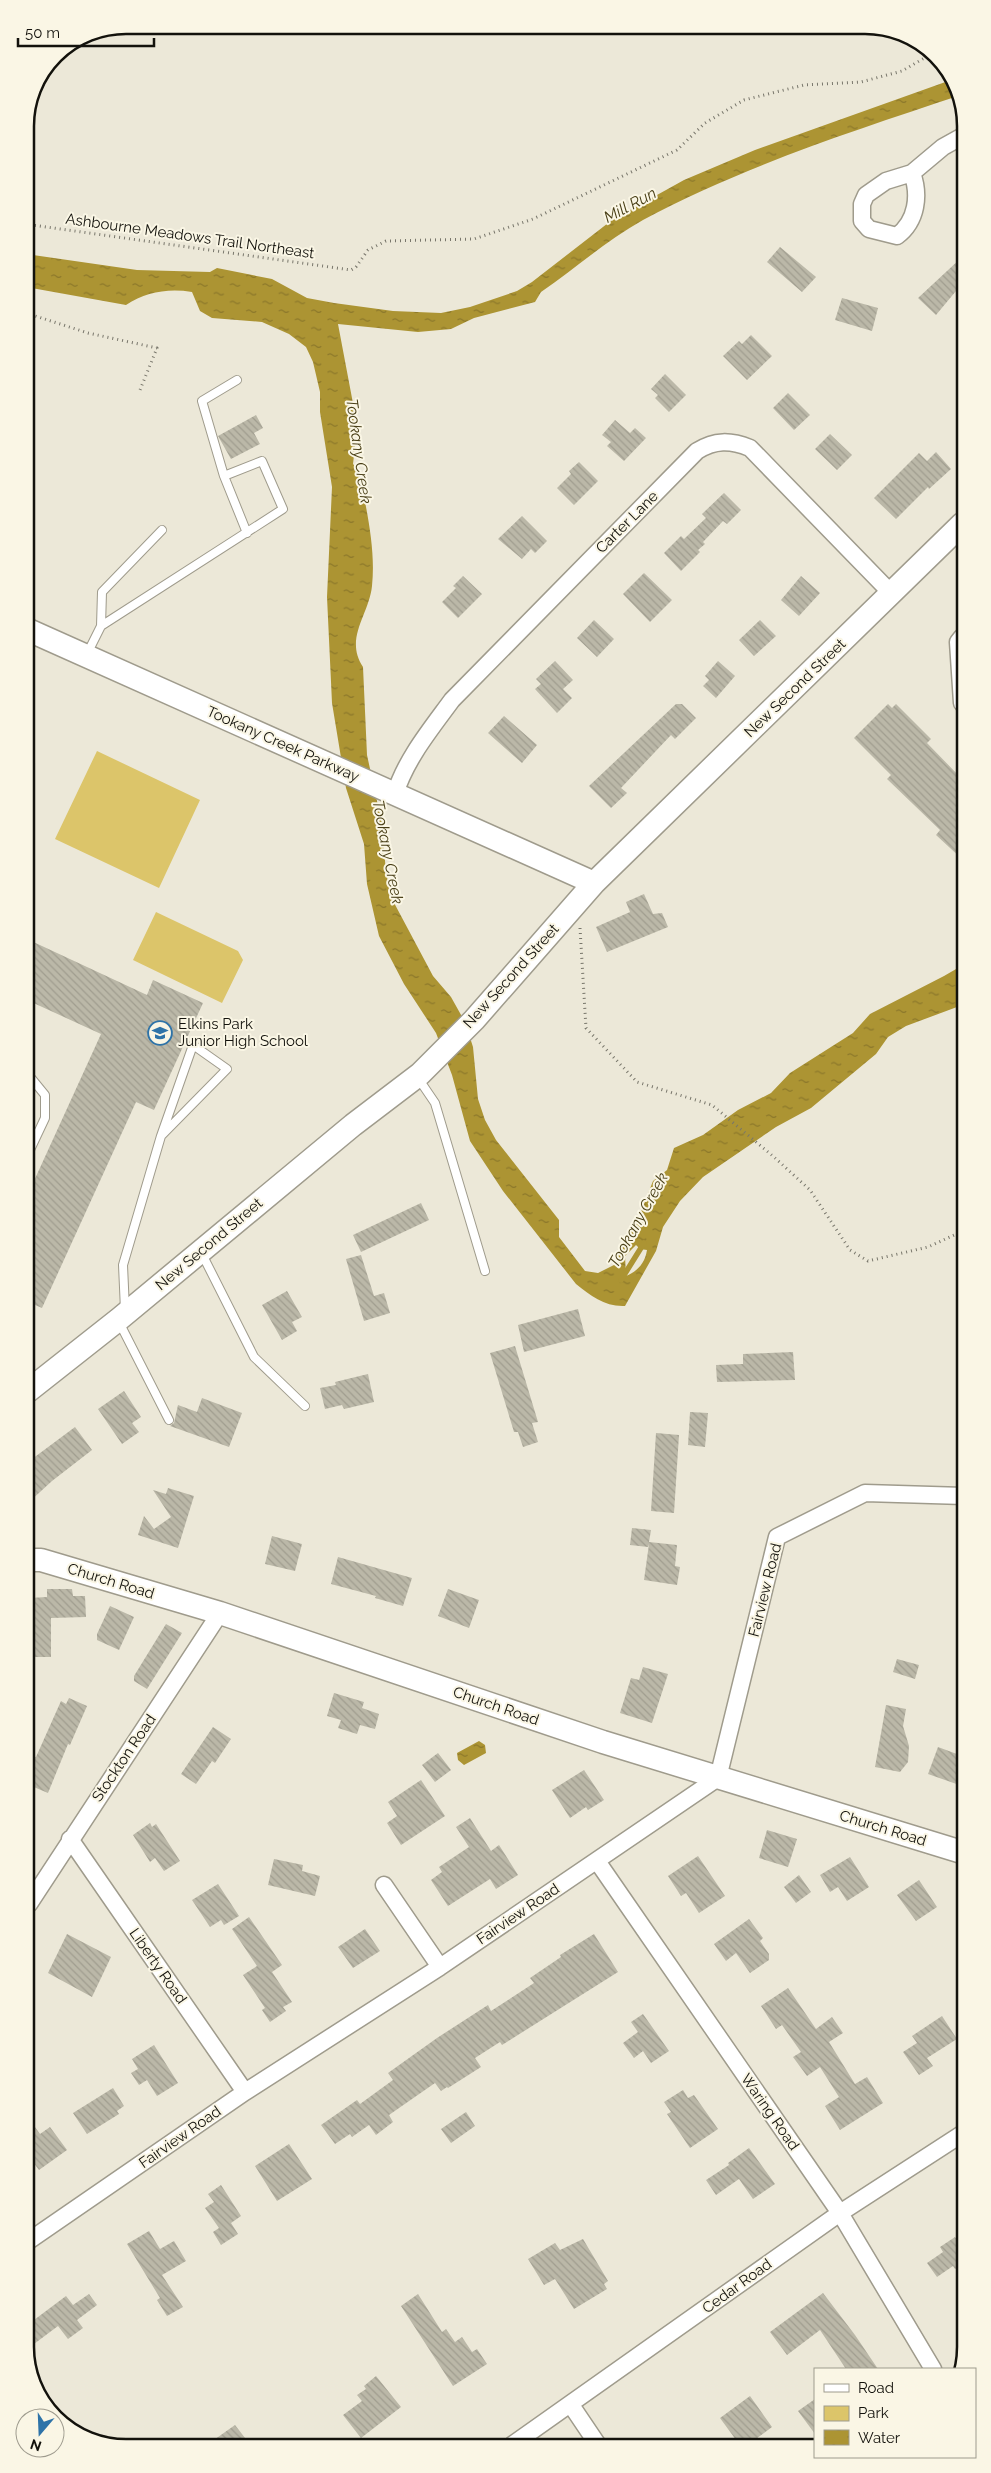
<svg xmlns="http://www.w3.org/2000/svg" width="991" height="2473" viewBox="0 0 991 2473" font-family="Raleway,sans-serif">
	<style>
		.park { fill: #dcc56a }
		.water { fill: url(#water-ripples); fill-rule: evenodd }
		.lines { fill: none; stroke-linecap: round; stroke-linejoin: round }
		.stream { stroke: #ac9433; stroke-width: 5.5 }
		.building { fill: url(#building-back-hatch) }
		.lane-casing { stroke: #9f9b8c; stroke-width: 10 }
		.street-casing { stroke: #9f9b8c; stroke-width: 19 }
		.secondary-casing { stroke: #9f9b8c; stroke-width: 25 }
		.path { stroke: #78766b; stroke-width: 3; stroke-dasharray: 1 4; stroke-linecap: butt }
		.lane { stroke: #fff; stroke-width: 8 }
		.street { stroke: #fff; stroke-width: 16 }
		.secondary { stroke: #fff; stroke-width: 22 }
		.labels { text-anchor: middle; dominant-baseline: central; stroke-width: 4; stroke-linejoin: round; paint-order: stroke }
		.street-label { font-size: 15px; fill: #13120c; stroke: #faf6e5 }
		.poi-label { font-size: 15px; fill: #13120c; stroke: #faf6e5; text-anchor: start }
		.water-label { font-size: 16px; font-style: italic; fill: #483e16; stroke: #faf6e5 }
		.rim { fill: none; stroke: #13120c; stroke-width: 2.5 }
	</style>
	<defs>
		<pattern id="water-ripples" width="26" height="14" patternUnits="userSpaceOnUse" patternTransform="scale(1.25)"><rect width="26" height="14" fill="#ac9433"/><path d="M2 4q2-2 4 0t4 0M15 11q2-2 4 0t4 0" fill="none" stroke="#8b772a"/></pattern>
		<pattern id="building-back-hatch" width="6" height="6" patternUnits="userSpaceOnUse" patternTransform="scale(1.25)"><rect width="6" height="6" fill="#bbb8a8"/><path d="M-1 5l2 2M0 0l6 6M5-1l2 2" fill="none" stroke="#a09d8f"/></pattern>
	</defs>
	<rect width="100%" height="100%" fill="#ece8d8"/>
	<path class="park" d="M97 751 200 800 159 888 55 839Z
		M156 912 238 951 243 960 222 1003 133 960Z"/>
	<path class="water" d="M951 80 961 95C853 131 744 166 643 220 607 240 576 268 541 292L535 302 474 318 451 329 418 332 338 324 355 414 350 435 355 447 353 464 359 471C366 508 376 548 372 586 369 615 344 638 363 667L367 755 382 824 386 873 392 899 433 976 451 997 465 1022 473 1047 478 1099 485 1120 496 1140 559 1220V1237L585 1271 598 1273 616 1264 624 1236 635 1227 653 1181 667 1170 674 1148 703 1135 738 1110 771 1093 790 1073 853 1033 870 1014 944 976 963 965V1001L957 1007 906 1026 888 1037 876 1054 811 1108 776 1127 703 1177 680 1201 663 1227 656 1251 625 1306C605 1307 591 1296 576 1284L503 1191 470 1141 452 1075 436 1033 404 984 379 936 367 884 364 844 346 788 332 703 327 597 332 487 320 412V392L313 362 306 347 289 334 262 322 212 318 200 311 192 292C168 288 146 292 126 305L26 287V254L137 270 210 272 217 268 272 279 307 298 334 303 393 311 441 313 470 307 517 291 532 282 612 220 684 180 755 150ZM636 1245 640 1249 647 1250C645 1263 638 1271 626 1276L625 1256Z
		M479 1741 485 1745 486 1753 464 1765 458 1760 457 1753Z"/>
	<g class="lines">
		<path class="stream" d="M621 1280 644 1243"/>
	</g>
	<path class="building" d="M780 247 816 277 802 292 767 262Z
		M961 258V285L936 315 918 298Z
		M842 298 878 308 872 331 835 320Z
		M751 335 772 356 747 380 723 356 739 341 742 344Z
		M665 374 686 395 669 412 655 398 658 395 651 389Z
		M788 393 810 415 794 430 773 408Z
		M256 415 263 428 254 433 260 444 231 459 218 436Z
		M615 420 630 433 635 428 646 438 624 461 607 446 611 442 602 435Z
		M830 434 852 455 837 470 815 449Z
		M936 452 951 469 929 489 928 487 896 519 874 498 919 453 927 461Z
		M579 462 598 481 574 505 557 488 571 474 569 471Z
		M724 493 741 510 727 524 723 521 703 542 705 544 698 550 700 552 681 571 664 553 681 536 684 539 706 518 702 514Z
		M522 516 547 541 535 553 531 549 522 559 498 539Z
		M644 573 672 600 650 622 623 594Z
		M463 576 482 594 458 618 442 602 456 588 453 586Z
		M801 576 820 593 799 616 781 600Z
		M594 620 614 639 597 657 577 638Z
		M760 620 776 636 754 656 739 640Z
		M555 661 573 680 563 689 572 698 557 713 535 689 541 684 536 679Z
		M718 661 735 676 716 698 703 686 709 680 705 676Z
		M676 704H682L696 718 675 739 671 735 621 788 627 793 611 808 589 786Z
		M888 704 892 708 896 704 931 739 927 743 962 779 963 860 936 835 940 830 887 779 891 775 854 738Z
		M504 716 537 745 522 763 488 733Z
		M644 894 653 914 662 913 668 927 607 952 596 927 630 912 626 902Z
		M27 939 147 995 153 980 203 1003 154 1110 136 1102 42 1308 28 1302V1194L101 1034 27 1000Z
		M421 1203 429 1220 361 1252 353 1235Z
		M361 1255 374 1296 384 1293 390 1313 364 1321 346 1259Z
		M287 1291 302 1317 292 1322 297 1331 282 1340 262 1305Z
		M578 1309 585 1336 524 1352 518 1325Z
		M515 1346 538 1422 532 1423 538 1442 523 1447 518 1432H514L490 1353Z
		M793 1352 795 1380 717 1382 716 1365 743 1364V1354Z
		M368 1374 374 1402 344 1409 342 1405 325 1409 320 1388 336 1385 335 1382Z
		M124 1391 141 1417 132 1423 139 1432 122 1444 98 1409Z
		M202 1398 242 1413 229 1447 170 1426 174 1423 178 1405 197 1412Z
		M690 1412 708 1413 705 1447 688 1445Z
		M75 1427 92 1450 52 1481 28 1503V1462Z
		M656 1433 679 1435 674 1513 651 1511Z
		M168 1488 194 1496 178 1548 138 1535 144 1516 154 1529 171 1517 153 1490 166 1494Z
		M632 1528 651 1530 649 1542 677 1545 675 1566 680 1567 677 1585 644 1580 649 1544 648 1547 630 1545Z
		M272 1536 302 1544 295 1571 265 1564Z
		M338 1557 412 1578 403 1606 375 1598 376 1596 331 1584Z
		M47 1589H72L73 1596H85L86 1617 51 1618V1657H29V1598L47 1597Z
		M448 1589 479 1600 469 1628 438 1616Z
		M110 1606 134 1617 119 1650 97 1640V1634Z
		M166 1624 182 1633 147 1689 134 1681V1676Z
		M897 1659 919 1665 915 1679 893 1672Z
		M643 1667 668 1674 652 1723 620 1713 631 1678 639 1680Z
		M334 1693 364 1702 362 1708 379 1714 375 1729 360 1725 357 1734 338 1728 341 1720 327 1716Z
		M69 1698 87 1706 70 1745 68 1744 48 1793 29 1785V1754L36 1757 61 1701 66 1704Z
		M886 1705 906 1709 903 1726 909 1746 908 1762 900 1772 875 1767Z
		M213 1727 231 1739 215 1763 212 1761 196 1784 181 1774Z
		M938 1747 965 1757V1787L928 1774Z
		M438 1753 451 1770 435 1782 422 1765Z
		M584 1770 604 1800 588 1810 586 1807 570 1818 552 1790Z
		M421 1780 445 1816 401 1845 387 1823 397 1816 388 1802Z
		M470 1818 491 1851 499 1845 518 1875 496 1889 490 1879 448 1906 431 1880 442 1872 439 1867 469 1847 456 1827Z
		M150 1823 152 1827 156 1824 180 1861 164 1871 155 1858 150 1862 133 1835Z
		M767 1830 797 1839 788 1867 759 1858Z
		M698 1856 725 1896 699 1913 686 1893 681 1896 668 1876Z
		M850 1857 869 1887 847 1901 838 1887 830 1892 820 1875Z
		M274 1859 303 1865 302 1871 320 1876 315 1896 268 1885Z
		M799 1875 811 1892 796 1903 784 1887Z
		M919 1880 937 1907 916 1921 897 1895Z
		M218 1884 239 1916 224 1925 221 1920 210 1927 192 1900Z
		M249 1917 282 1965 272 1972 292 2002 283 2007 286 2011 270 2022 262 2010 265 2008 243 1975 257 1966 232 1929Z
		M749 1919 763 1938 760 1941 769 1954V1960L750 1973 736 1953 726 1961 714 1944Z
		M365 1929 380 1951 353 1968 338 1947Z
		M67 1934 111 1957 92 1997 48 1973Z
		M594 1934 618 1972 502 2045 500 2042 475 2058 481 2067 448 2088 447 2087 441 2091 435 2083 389 2115 393 2122 376 2135 369 2125 352 2137 350 2134 335 2144 321 2125 357 2100 360 2104 393 2080 388 2073 437 2038 488 2005 491 2011 534 1983 530 1978 561 1957 560 1955Z
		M788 1988 816 2029 832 2017 843 2033 829 2042 855 2084 867 2077 883 2103 840 2130 825 2106 839 2097 820 2067 807 2076 793 2057 801 2052 782 2025 776 2029 761 2006Z
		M643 2014 669 2051 651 2063 643 2051 634 2058 623 2043 638 2032 631 2022Z
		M942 2016 957 2039 927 2058 933 2066 919 2075 903 2052 917 2043 912 2036Z
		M154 2045 178 2083 157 2096 147 2080 139 2085 131 2073 138 2069 132 2059Z
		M113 2088 124 2106 117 2111 119 2114 87 2134 73 2113Z
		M683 2090 688 2098 694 2095 718 2129 690 2148 667 2114 671 2112 664 2102Z
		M466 2112 475 2126 451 2143 441 2129Z
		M30 2120 40 2134 50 2127 67 2150 39 2170 30 2158Z
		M289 2144 312 2179 277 2201 255 2166Z
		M749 2148 775 2184 753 2199 739 2179 716 2195 706 2180 729 2165 728 2163Z
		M221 2185 241 2216 231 2223 238 2234 221 2245 213 2232 219 2228 205 2208 214 2202 208 2194Z
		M149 2231 160 2249 174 2241 186 2261 162 2275 183 2307 167 2316 157 2300 160 2298 127 2244Z
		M955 2237 959 2243 966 2239V2261L955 2269 953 2266 937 2277 927 2263 943 2252 940 2247Z
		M583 2239 608 2281 604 2284 607 2289 574 2309 555 2279 544 2285 528 2259 555 2243 560 2250Z
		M823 2293 855 2335 878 2369H846L820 2330 787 2355 770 2332Z
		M89 2294 97 2305 77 2320 83 2328 68 2339 58 2326 30 2347V2323L66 2296 73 2305Z
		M418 2294 442 2332 446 2329 455 2342 462 2337 472 2352 477 2349 487 2364 453 2386 401 2306Z
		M376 2376 401 2407 361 2438 343 2415 362 2401 357 2395 366 2389 364 2386Z
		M750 2396 772 2427 749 2444H739L720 2418Z
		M815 2399V2434L798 2411Z
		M235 2425 252 2447H204Z"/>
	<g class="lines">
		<g class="lane-casing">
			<path id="lane" d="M224 476 202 401 237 380
				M101 626 283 509 262 461 224 476 247 533
				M87 654 101 626 102 592 162 530
				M27 1073 45 1095V1118L28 1154
				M418 1078 435 1103 485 1271
				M202 1254 254 1357 305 1406
				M125 1310 123 1265 161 1136 227 1069 193 1045 161 1136
				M119 1322 169 1420"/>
		</g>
		<g class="street-casing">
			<path id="street" d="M912 173C920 195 917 221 897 236L869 229 862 221V204L866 195 886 181 912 173 943 147 961 137
				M962 637 958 642 962 703
				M395 794C406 759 430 730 452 700L697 451C715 440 730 440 750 448L892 594
				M70 1839 245 2092
				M597 1861 840 2213 933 2369
				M384 1885 440 1967
				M29 1904 220 1613
				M30 2240 245 2092 440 1967 718 1778 777 1537 865 1493 964 1496
				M571 2405 598 2445
				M512 2445 840 2213 965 2132"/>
		</g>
		<g class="secondary-casing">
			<path id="secondary" d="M26 629 594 883
				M28 1391 118 1320 353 1125 420 1074 474 1020 594 883 962 524
				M28 1560H41L220 1613 603 1742 965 1853"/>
		</g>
		<path class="path" d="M25 224 351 270 356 267 368 250 386 241 474 239 533 219 677 150 705 123 744 100 804 85 861 82 902 71 926 57 929 49
			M26 313 88 333 157 348 140 390
			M580 928 586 1028 637 1082 712 1105 774 1157 810 1190 850 1250 868 1261 928 1247 963 1231"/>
		<use href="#lane" class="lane"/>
		<use href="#street" class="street"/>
		<use href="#secondary" class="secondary"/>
	</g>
	<defs>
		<g id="school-ring" transform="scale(1.25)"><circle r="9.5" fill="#faf6e5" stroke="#2e73a8" stroke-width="1.5"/><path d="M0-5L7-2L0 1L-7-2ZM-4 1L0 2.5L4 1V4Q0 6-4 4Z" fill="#2e73a8"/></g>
	</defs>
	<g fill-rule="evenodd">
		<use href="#school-ring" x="160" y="1033"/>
	</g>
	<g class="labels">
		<g class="street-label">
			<text transform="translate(190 236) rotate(8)">Ashbourne Meadows Trail Northeast</text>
			<text transform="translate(627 522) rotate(-45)">Carter Lane</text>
			<text transform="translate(795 688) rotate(-44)">New Second Street</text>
			<text transform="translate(283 744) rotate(24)">Tookany Creek Parkway</text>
			<text transform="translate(511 976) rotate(-48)">New Second Street</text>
			<text transform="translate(209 1244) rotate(-40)">New Second Street</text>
			<text transform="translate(111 1581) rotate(17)">Church Road</text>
			<text transform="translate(765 1590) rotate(-76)">Fairview Road</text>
			<text transform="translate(496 1706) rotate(19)">Church Road</text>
			<text transform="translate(124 1758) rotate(-56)">Stockton Road</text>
			<text transform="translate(883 1828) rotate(17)">Church Road</text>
			<text transform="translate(518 1914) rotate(-34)">Fairview Road</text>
			<text transform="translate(158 1966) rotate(55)">Liberty Road</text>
			<text transform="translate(770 2112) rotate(55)">Waring Road</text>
			<text transform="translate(180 2137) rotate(-35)">Fairview Road</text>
			<text transform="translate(737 2286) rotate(-36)">Cedar Road</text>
		</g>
		<g class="poi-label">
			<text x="178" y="1024">Elkins Park<tspan x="178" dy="17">Junior High School</tspan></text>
		</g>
		<g class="water-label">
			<text transform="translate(630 205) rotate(-28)">Mill Run</text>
			<text transform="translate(359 451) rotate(82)">Tookany Creek</text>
			<text transform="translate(388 852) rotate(79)">Tookany Creek</text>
			<text transform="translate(638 1220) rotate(-61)">Tookany Creek</text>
		</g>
	</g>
	<path d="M0 0H991V2473H0ZM126 34H865A92 92 0 0 1 957 126V2347A92 92 0 0 1 865 2439H126A92 92 0 0 1 34 2347V126A92 92 0 0 1 126 34Z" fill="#faf6e5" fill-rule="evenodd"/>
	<path class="rim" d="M126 34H865A92 92 0 0 1 957 126V2347A92 92 0 0 1 865 2439H126A92 92 0 0 1 34 2347V126A92 92 0 0 1 126 34Z"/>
	<rect x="814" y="2368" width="162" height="90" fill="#faf6e5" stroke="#9e9b8e"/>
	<rect x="824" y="2384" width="25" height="8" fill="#ffffff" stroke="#9e9b8e"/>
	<text x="858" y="2393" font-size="15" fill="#13120c">Road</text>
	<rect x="824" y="2406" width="25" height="15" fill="#dcc56a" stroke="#9e9b8e"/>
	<text x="858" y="2418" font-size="15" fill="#13120c">Park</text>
	<rect x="824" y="2430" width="25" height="15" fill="url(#water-ripples)" stroke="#9e9b8e"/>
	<text x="858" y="2443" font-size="15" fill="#13120c">Water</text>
	<g transform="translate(40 2433) rotate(199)"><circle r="24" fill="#faf6e5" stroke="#9e9b8e"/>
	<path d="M0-4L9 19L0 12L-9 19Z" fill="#2e73a8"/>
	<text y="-8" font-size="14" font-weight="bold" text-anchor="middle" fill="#13120c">N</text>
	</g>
	<path d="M18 38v8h136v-8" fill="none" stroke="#13120c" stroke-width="2.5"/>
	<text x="25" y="38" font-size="15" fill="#13120c" stroke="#faf6e5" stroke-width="4" paint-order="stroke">50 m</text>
</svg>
